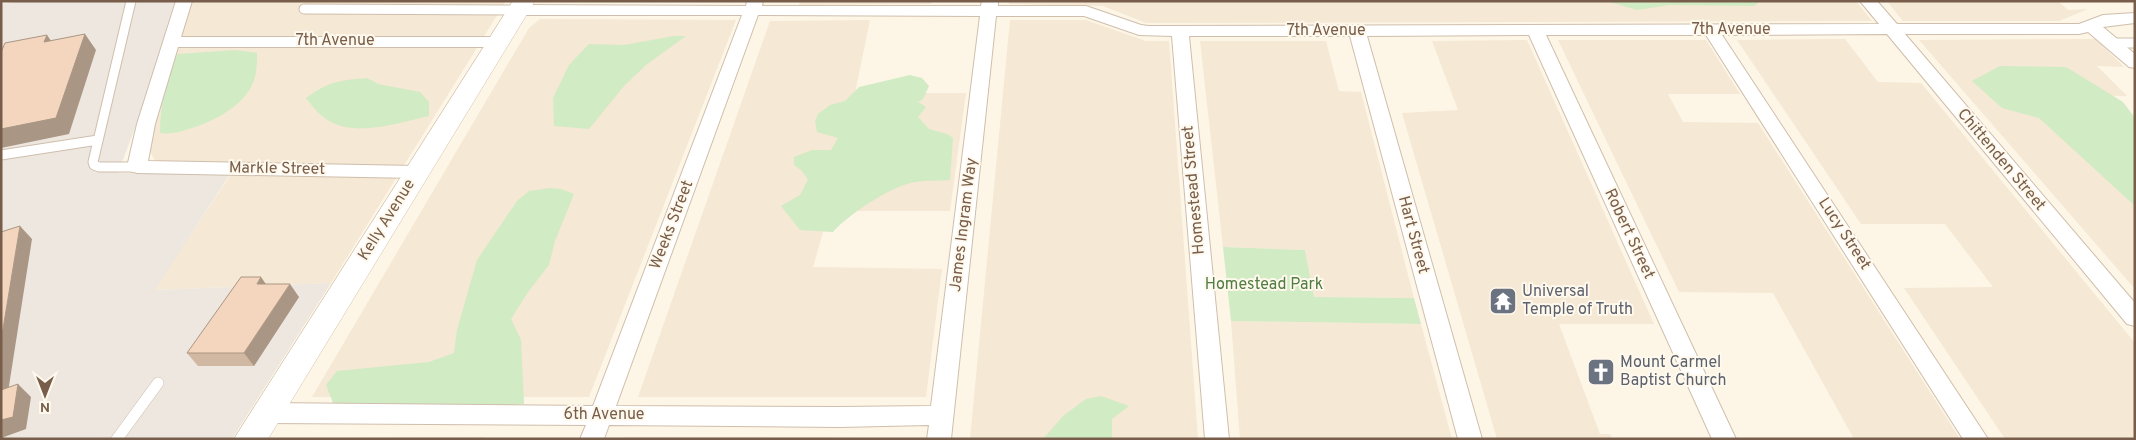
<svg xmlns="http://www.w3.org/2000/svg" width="2136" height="440" viewBox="0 0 2136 440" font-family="Overpass,sans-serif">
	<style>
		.residential { fill: #f5e8d4 }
		.industrial { fill: #ede7e0 }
		.green { fill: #d1ebc4 }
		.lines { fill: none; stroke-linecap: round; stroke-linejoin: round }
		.service-far1-casing { stroke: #cfbeac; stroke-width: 11 }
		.service-casing { stroke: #cfbeac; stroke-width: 12 }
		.minor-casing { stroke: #cfbeac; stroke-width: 2 }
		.secondary-casing { stroke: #d2bfa9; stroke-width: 1 }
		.service-far1 { stroke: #fff; stroke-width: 9 }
		.service { stroke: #fff; stroke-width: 11 }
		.minor { fill: #fff; fill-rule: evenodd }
		.secondary { fill: #fff; fill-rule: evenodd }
		.wall { fill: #d1b8a3 }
		.shaded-wall { fill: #aa9684 }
		.building { fill: #f3d6bd; stroke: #aa9684 }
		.labels { text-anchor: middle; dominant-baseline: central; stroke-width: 4; stroke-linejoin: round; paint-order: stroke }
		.street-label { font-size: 16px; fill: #775d4a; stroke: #fff9ed }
		.park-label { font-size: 16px; fill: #4f7d42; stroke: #fff9ed }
		.worship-label { font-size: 16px; fill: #5b616d; stroke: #fff9ed; text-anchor: start }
	</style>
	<rect width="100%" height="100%" fill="#fdf6e6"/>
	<path class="residential" d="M191 1H506L331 283 154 290 239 162 155 161 143 138Z
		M800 1H932L931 4 799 5Z
		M1009 1H1856L1872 21 1146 23 1103 6 1009 4Z
		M1887 1H2058L2068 10 2088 9 2059 21H1903Z
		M540 19 736 20 589 397H312L529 28Z
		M870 20 855 93H966L950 211H829L813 267 942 269 926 397H638L770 21Z
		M1010 20H1086L1146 41H1169L1198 439H970Z
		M1845 39 1878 82 1921 83 2135 343V439H2005L1904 288 1993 287 1945 224H1861L1737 40Z
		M2096 39 2124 67 2097 66 2127 96 2068 95 2135 141V289L1919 40Z
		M1527 40 1654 324H1559L1600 434H1610L1612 439H1497L1402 113 1458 110 1432 41Z
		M1558 40H1706L1740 94H1668L1683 122 1758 123 1960 439H1854L1773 293 1679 292Z
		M1200 41H1326L1339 91 1361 92 1414 298 1314 297 1305 250 1223 247Z
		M1231 321 1421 324 1452 439H1240Z
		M485 437 484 439H287V438Z
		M623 437H922L623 439Z"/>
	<path class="industrial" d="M19 1H175L142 109 118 173 230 174 155 290 331 283 232 439H1V4Z"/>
	<path class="green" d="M1606 1H1761L1754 6 1670 5 1637 10Z
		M674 36H686L646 65 624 86 589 129 554 126 553 98 569 65 589 44 624 45Z
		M235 50 257 53C257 59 257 66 256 72 252 100 222 117 198 126 186 130 173 135 160 133 161 107 163 77 178 54Z
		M2000 66 2066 67 2123 102 2135 118V206L2039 118 2002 108 1972 81Z
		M910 75 922 78 929 86 923 99 918 102 926 107 918 117 929 129 947 134 953 138 950 180C939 181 926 180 915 182 891 186 849 214 833 232L800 230 781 206 800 195 808 180 802 171 794 165V157L812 150H831L838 138 817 132 815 121 818 114 830 105 845 101 859 87Z
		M367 78 378 84 420 92 429 102V116C397 123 351 140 322 116 316 111 311 104 306 98 327 82 341 80 367 78Z
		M550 188 561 189 574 194 555 241 549 265 528 292 511 319 521 340 524 404 458 408 333 403 326 385 337 371 429 362 454 353 457 330 477 260 517 201 529 191Z
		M1223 247 1305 250 1314 297 1414 298 1421 324 1231 321Z
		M1101 396 1129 406 1112 419V439H1043L1063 416 1086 399Z"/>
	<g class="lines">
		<g class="service-far1-casing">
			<path id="service-far1" d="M131 1 93 162 94 165 99 167H137
				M304 9 519 10
				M2113 43H2135
				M1 155 98 140"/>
		</g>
		<g class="service-casing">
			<path id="service" d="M117 439 158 383"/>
		</g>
		<g class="minor-casing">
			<path id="minor" d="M176 1H192L181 37H499L505 38 507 42 505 46 499 47H178L155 124 148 161 417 166 424 167 427 172 424 177 417 178 137 173 130 171 127 167 137 124Z
				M747 1H763L762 6H981L982 1H998V6H1086L1141 25 1149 26 1879 24 1860 1H1877L1897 24H2079L2103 15 2135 13V23L2103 27 2135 54V68L2129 67 2088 32 2079 34H1905L2135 303V326L2127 324 1887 34 1722 35 1988 439H1963L1706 35H1546L1736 439H1712L1529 35 1367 36 1482 439H1458L1350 36H1189L1229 439H1205L1172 36 1139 35 1084 16H996L951 439H927L929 425 839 427 609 425 604 439H580L586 425 266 423 258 420 254 413 258 406 266 403 593 406 742 15H519L513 13 511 10 513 7 519 5 746 6ZM758 15 980 16 931 406 839 407 616 406Z"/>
		</g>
		<g class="secondary-casing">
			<path id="secondary" d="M513 1H535L268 439H234Z"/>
		</g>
		<use href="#service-far1" class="service-far1"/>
		<use href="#service" class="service"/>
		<use href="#minor" class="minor"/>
		<use href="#secondary" class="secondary"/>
	</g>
	<path class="wall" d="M265 284 299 297 254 366H198L187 353Z"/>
	<path class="shaded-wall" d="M85 34 96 50 69 134 1 148V129Z
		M47 35 58 51 44 42Z
		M20 226 32 239 6 405 1 401V341Z
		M261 277 270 290 257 284Z
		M290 284 299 297 254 366 244 353Z
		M18 384 31 397 26 429 4 437 3 439H1V420Z"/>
	<path class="building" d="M85 34 56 118 1 129V52L5 43 47 35 44 42Z
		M20 226 1 341V232Z
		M241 277H261L257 284H290L244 353H187Z
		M18 384 13 417 1 420V390Z"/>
	<defs>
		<g id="temple-square" transform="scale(1.4375)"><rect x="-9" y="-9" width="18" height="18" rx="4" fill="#6b7280" stroke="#fff9ed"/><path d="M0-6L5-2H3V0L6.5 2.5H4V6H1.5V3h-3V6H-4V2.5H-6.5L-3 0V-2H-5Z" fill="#fff"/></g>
		<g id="church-square" transform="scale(1.4375)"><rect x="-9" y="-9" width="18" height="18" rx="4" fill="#6b7280" stroke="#fff9ed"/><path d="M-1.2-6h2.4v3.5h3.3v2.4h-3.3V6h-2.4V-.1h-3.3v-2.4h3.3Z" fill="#fff"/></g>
	</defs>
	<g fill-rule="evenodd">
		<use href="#temple-square" x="1503" y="301"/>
		<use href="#church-square" x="1601" y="372"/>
	</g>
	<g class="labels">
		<g class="street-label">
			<text x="1731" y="30">7th Avenue</text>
			<text x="1326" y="31">7th Avenue</text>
			<text x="335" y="41">7th Avenue</text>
			<text transform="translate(2001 160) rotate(50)">Chittenden Street</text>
			<text transform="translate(277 169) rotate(1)">Markle Street</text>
			<text transform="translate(1194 190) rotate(-95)">Homestead Street</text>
			<text transform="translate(387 220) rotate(-58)">Kelly Avenue</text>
			<text transform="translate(672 225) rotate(-69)">Weeks Street</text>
			<text transform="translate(964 225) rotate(-83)">James Ingram Way</text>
			<text transform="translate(1629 234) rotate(65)">Robert Street</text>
			<text transform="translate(1844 234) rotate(57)">Lucy Street</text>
			<text transform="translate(1413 235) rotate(75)">Hart Street</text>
			<text x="604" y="415">6th Avenue</text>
		</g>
		<g class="park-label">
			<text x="1264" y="285">Homestead Park</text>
		</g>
		<g class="worship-label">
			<text x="1522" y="292">Universal<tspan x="1522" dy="18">Temple of Truth</tspan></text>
			<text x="1620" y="363">Mount Carmel<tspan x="1620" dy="18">Baptist Church</tspan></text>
		</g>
	</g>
	<rect width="2136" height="440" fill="none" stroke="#775d4a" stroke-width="5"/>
	<g transform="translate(45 395) rotate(180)" stroke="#fff9ed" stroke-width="4" paint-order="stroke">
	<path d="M0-4L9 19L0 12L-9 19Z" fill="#775d4a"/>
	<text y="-8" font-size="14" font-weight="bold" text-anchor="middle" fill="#775d4a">N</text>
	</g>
</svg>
